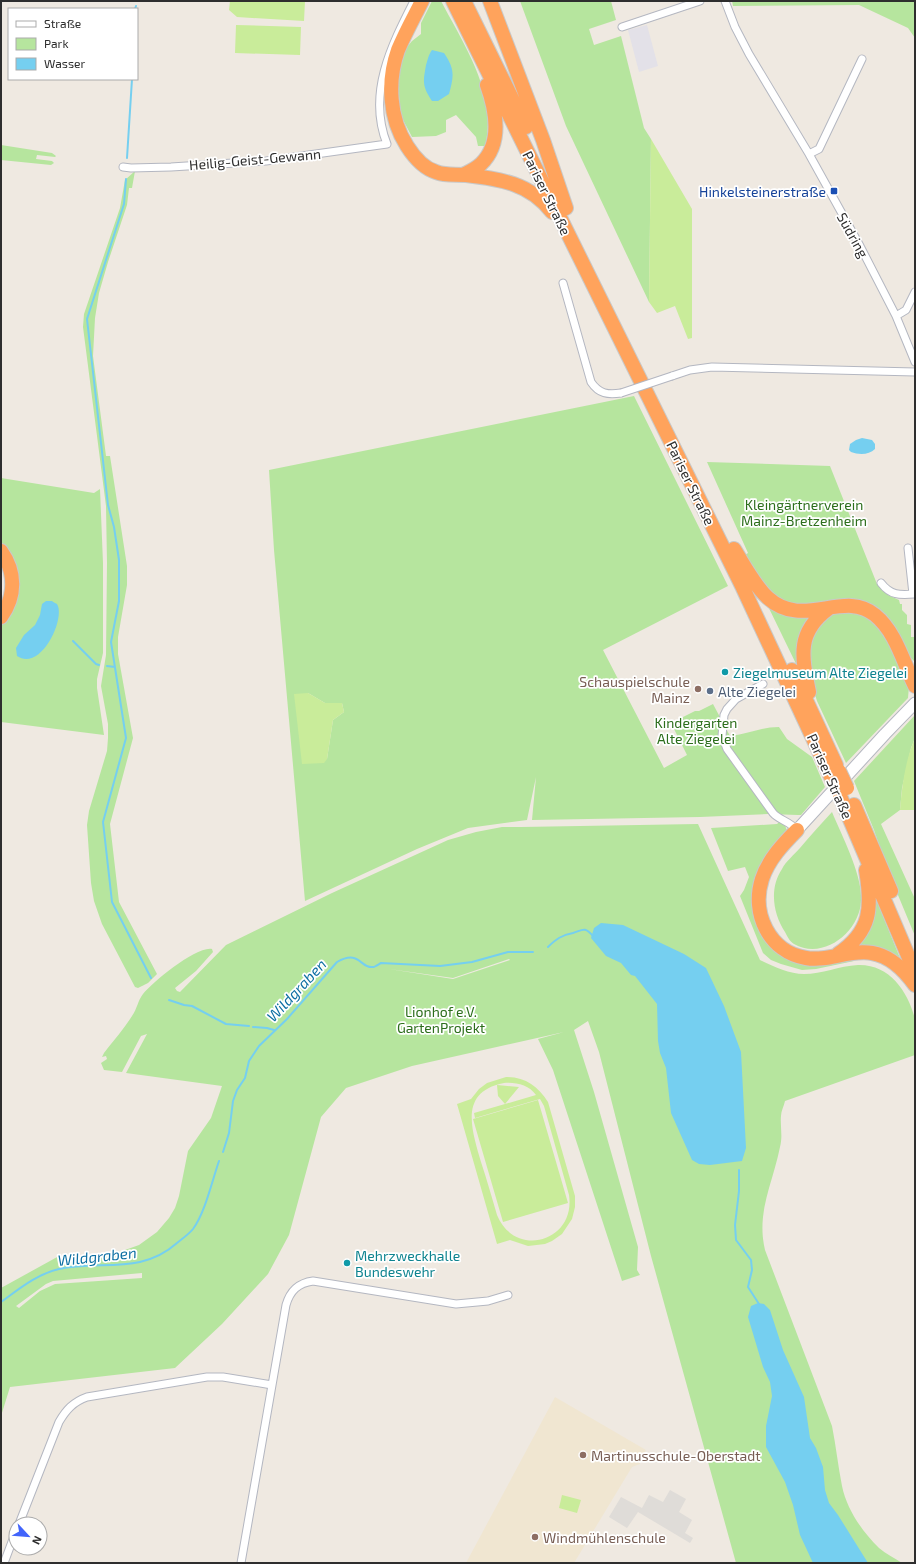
<svg xmlns="http://www.w3.org/2000/svg" width="916" height="1564" viewBox="0 0 916 1564" font-family="'Exo 2',sans-serif">
	<style>
		.industrial { fill: #e3e1e8 }
		.education { fill: #f0e6d1 }
		.green { fill: #b6e59e; fill-rule: evenodd }
		.pitch { fill: #c9ec9a; fill-rule: evenodd }
		.plaza { fill: #dfdcd8 }
		.water { fill: #75cff0 }
		.lines { fill: none; stroke-linecap: round; stroke-linejoin: round }
		.stream { stroke: #75cff0; stroke-width: 2 }
		.street-casing { stroke: #b4b7c1; stroke-width: 9 }
		.secondary-casing { stroke: #b4b7c1; stroke-width: 13 }
		.highway-casing { stroke: #c9c9c9; stroke-width: 16 }
		.street { stroke: #fff; stroke-width: 7 }
		.secondary { stroke: #fff; stroke-width: 11 }
		.highway { stroke: #ffa35c; stroke-width: 14 }
		.street-bridge-casing { stroke: #b4b7c1; stroke-width: 9; stroke-linecap: butt }
		.highway-bridge-casing { stroke: #c9c9c9; stroke-width: 16; stroke-linecap: butt }
		.street-bridge { stroke: #fff; stroke-width: 7 }
		.highway-bridge { stroke: #ffa35c; stroke-width: 14 }
		.transit-dot { fill: #1a4fb4; stroke: #fff; stroke-width: 1.5 }
		.culture-dot { fill: #0f9aa8; stroke: #fff; stroke-width: 1.5 }
		.education-dot { fill: #8d6e63; stroke: #fff; stroke-width: 1.5 }
		.service-dot { fill: #5c6f8a; stroke: #fff; stroke-width: 1.5 }
		.labels { text-anchor: middle; dominant-baseline: central; stroke-width: 3.5; stroke-linejoin: round; paint-order: stroke }
		.street-label { font-size: 14px; fill: #2e2e2e; stroke: #fff }
		.transit-label { font-size: 14px; fill: #164399; stroke: #fff; text-anchor: end }
		.park-label { font-size: 14px; fill: #2c6e1b; stroke: #fff }
		.culture-label { font-size: 14px; fill: #0d838f; stroke: #fff; text-anchor: start }
		.education-label { font-size: 14px; fill: #785e54; stroke: #fff; text-anchor: start }
		.service-label { font-size: 14px; fill: #4e5e75; stroke: #fff; text-anchor: start }
		.water-label { font-size: 15px; font-style: italic; fill: #0d6fa3; stroke: #fff }
	</style>
	<rect width="100%" height="100%" fill="#efe9e1"/>
	<path class="industrial" d="M647 25 658 66 639 72 628 30Z"/>
	<path class="education" d="M555 1397 646 1450 640 1462V1464L632 1467 574 1563H466Z"/>
	<path class="green" d="M432 1H441C464 45 498 94 485 146H478L476 137 456 115 446 120V132L436 136 412 137 400 114 398 77 403 52 412 41 421 34V23Z
		M520 1H611L616 20 589 29 594 45 621 36 644 128 651 139 649 302 566 126Z
		M732 1H915V38L908 28 859 5 733 6Z
		M1 145 52 153 56 156 55 157 37 155 36 159 52 161 54 163 51 165 1 160Z
		M135 171 132 188H129L127 205 108 262 99 293 95 318 93 356 106 456H110L127 566V585L118 637V654L133 738 110 824 119 902 157 974 148 983 138 988 135 987 102 924 94 901 91 883 87 825 89 811 107 751 108 738V724L101 686 106 655 107 563 106 506 83 327 84 314 120 208 125 180Z
		M634 396 728 586 603 650 664 768 687 755 671 723 695 711H699L713 704 730 736C749 734 760 727 779 727L787 739 812 757 825 787 801 815H798L768 814 700 817 532 820 536 777 527 820 468 828 417 849 305 901 274 550 269 470ZM308 693 325 703H342L344 712 333 720 327 759Z
		M707 462 830 466 877 584 888 595 899 600 900 604H902V610L907 615V624L911 625V637H915V662L908 655 881 614 801 608 772 597 745 555 748 553Z
		M1 478 94 493 100 489 103 563V653L97 679V688L104 735 1 722V621L12 605 1 546Z
		M764 598 814 613 800 672Z
		M833 611H860L882 628 909 686 908 698 846 763 817 701 810 678 809 635Z
		M915 715V738L911 748 902 788 900 810 881 824 915 899V936L888 871 874 830 854 781Z
		M832 812C842 836 863 876 861 901 860 931 824 961 794 944 790 942 787 936 785 932 773 914 769 888 782 869 786 861 794 855 800 848 810 836 821 824 832 812Z
		M780 821 785 825 787 831 757 882 777 949 853 956 854 961 816 969 802 970 781 964 771 960 763 953 740 896 744 890 749 877 745 867 728 871 711 828 777 824Z
		M698 824 760 960C773 966 789 974 804 974 822 974 839 966 858 965 889 964 908 991 915 1019 916 1030 915 1044 915 1055L785 1101C784 1106 781 1111 781 1116 780 1126 783 1136 780 1147 773 1183 756 1212 765 1250L832 1426C836 1446 838 1466 842 1486 847 1510 862 1531 879 1548 886 1554 895 1558 902 1563H736L651 1256 599 1052 588 1021 574 1030 594 1092 638 1247 637 1270 640 1275 622 1281 553 1070 538 1039 564 1032 412 1066 346 1088 321 1117 289 1235 268 1274 222 1324 175 1368 10 1387 1 1416V1288L59 1256H101L111 1255 139 1245 157 1232 169 1218 175 1208 179 1196 188 1151 211 1118 222 1086 126 1073 147 1034 141 1036 122 1072 104 1070 101 1063 107 1059 106 1056 102 1057 104 1053C113 1041 124 1029 132 1016 137 1009 138 1000 143 994 153 982 196 946 212 949L213 952 196 971 175 988 177 991 180 992 226 945 332 893 448 840 476 832 502 827H521ZM509 959 510 960 453 979 389 969 453 978ZM142 1273V1278L55 1284 40 1291 19 1308 16 1306 46 1284 53 1281Z
		M875 899H876L902 963 855 950Z"/>
	<path class="pitch" d="M230 1H305L304 21 237 17 229 10Z
		M236 25 301 27 300 55 235 53Z
		M651 139 692 209V338L688 339 675 306 657 313 649 302Z
		M308 693 325 703H342L344 712 333 720 327 759 324 763 302 764 294 694Z
		M915 738V810H900C902 786 905 761 915 738Z
		M506 1077C525 1077 538 1086 548 1102L575 1196V1207L572 1219 562 1234 552 1241 545 1244 528 1246 510 1240 497 1244 457 1104 471 1099 479 1089 487 1083ZM504 1083C516 1082 529 1085 536 1095L505 1104 519 1087 497 1085 498 1096 505 1104 474 1113 475 1118 540 1099 544 1106 569 1195C576 1242 515 1259 497 1215 492 1198 487 1180 481 1162 472 1130 458 1092 504 1083Z
		M538 1100 568 1203 503 1222 473 1119Z
		M562 1495 581 1500 577 1513 559 1508Z"/>
	<path class="plaza" d="M670 1490 686 1499 679 1512 692 1520 685 1533 693 1538 690 1543 638 1512 627 1528 609 1517 621 1497 642 1508 649 1495 663 1502Z"/>
	<path class="water" d="M432 50 444 53C455 69 454 76 449 94L438 101H432C422 86 423 82 426 65 428 59 428 56 432 50Z
		M862 438 872 440 875 444V449C869 455 859 455 851 452L849 450 850 444 856 440Z
		M46 601H52C53 602 55 603 57 604 66 618 41 672 17 656L16 648 24 635 35 625 40 615 42 604Z
		M601 923 623 925 684 954 706 968 724 1006 741 1052 746 1148 742 1161 710 1165 699 1164 692 1160 671 1113 666 1068 660 1053 658 1041 657 1004 635 976 631 975 621 963 606 956 591 938 594 928Z
		M758 1303 764 1304 770 1310 783 1350 804 1397 810 1438 816 1448 823 1467 825 1490 829 1503 838 1515 868 1563H813L800 1535 793 1505 785 1482 766 1447V1426L772 1396 770 1382 763 1367 748 1317 751 1306Z"/>
	<g class="lines">
		<path class="stream" d="M135 9 136 6
			M127 158 132 79
			M126 179 124 204 87 319 108 505 114 527 119 560V601L111 642 126 738 103 822 112 902 151 978
			M73 641 96 664 99 665
			M107 666 115 667
			M548 947C556 939 562 935 573 933 583 930 584 926 593 936
			M169 1000 184 1005 192 1006 226 1024 249 1026
			M253 1027 267 1028 274 1030
			M223 1152 229 1133 233 1101 237 1090 245 1078 249 1061 259 1046 287 1019 337 962C360 949 360 969 373 967 375 967 379 964 381 963L440 966 472 962 508 952H533
			M739 1170V1191L735 1225 736 1240 751 1260 752 1270 748 1287 759 1304
			M1 1302C19 1289 37 1274 59 1269 101 1260 141 1275 177 1243 182 1239 189 1234 193 1229 205 1213 212 1181 219 1161"/>
		<g class="street-casing">
			<path id="street" d="M725 1 735 27 749 54 809 154 860 246 896 316 915 362
				M622 27 700 1
				M809 154 819 149 862 59
				M123 167 131 168 171 167 266 161 387 144C367 94 391 46 414 1
				M563 283 591 382C599 394 608 395 621 393
				M896 316 906 310 915 292
				M672 376 690 370 712 367 915 372
				M908 548 913 594
				M881 583C891 596 900 595 915 594
				M763 684 736 699 727 709 724 715 722 736 727 749 773 813C779 820 789 821 797 830
				M19 1524 59 1422C66 1410 73 1402 87 1397L207 1377H223L272 1385
				M4 1563 16 1531
				M241 1563 286 1305C290 1291 298 1283 313 1281L456 1304 488 1301 508 1295"/>
		</g>
		<g class="secondary-casing">
			<path id="secondary" d="M797 830 885 734 915 703"/>
		</g>
		<g class="highway-casing">
			<path id="highway" d="M422 1C414 17 405 33 398 50 387 81 389 118 407 146 414 157 423 168 436 172 446 176 456 174 466 175 500 179 530 183 552 212
				M453 1 743 588 832 779
				M464 1 526 127
				M490 1 543 140 566 208
				M463 175C469 172 476 169 481 164 503 143 496 110 487 85
				M734 549C744 565 754 585 768 598 803 630 844 589 875 615 896 632 903 662 915 686
				M1 551C16 572 16 596 1 617
				M792 670 836 765
				M809 692C802 657 796 633 828 609
				M840 796 915 972
				M854 805 891 891
				M797 830C783 844 768 860 762 879 751 913 769 952 806 958 828 962 849 949 872 953 890 956 905 971 915 985
				M838 954C872 931 872 907 866 870"/>
		</g>
		<use href="#street" class="street"/>
		<use href="#secondary" class="secondary"/>
		<use href="#highway" class="highway"/>
		<g class="street-bridge-casing">
			<path id="street-bridge" d="M621 393 672 376"/>
		</g>
		<g class="highway-bridge-casing">
			<path id="highway-bridge" d="M839 771 847 788"/>
		</g>
		<use href="#street-bridge" class="street-bridge"/>
		<use href="#highway-bridge" class="highway-bridge"/>
	</g>
	<rect class="transit-dot" x="830" y="187" width="8" height="8" rx="2"/>
	<g class="culture-dot">
		<circle cx="725" cy="672" r="4"/>
		<circle cx="347" cy="1263" r="4"/>
	</g>
	<g class="education-dot">
		<circle cx="698" cy="689" r="4"/>
		<circle cx="583" cy="1455" r="4"/>
		<circle cx="535" cy="1537" r="4"/>
	</g>
	<circle class="service-dot" cx="710" cy="691" r="4"/>
	<g class="labels">
		<g class="street-label">
			<text transform="translate(255 159) rotate(-5)">Heilig-Geist-Gewann</text>
			<text transform="translate(547 193) rotate(64)">Pariser Straße</text>
			<text transform="translate(853 235) rotate(61)">Südring</text>
			<text transform="translate(691 483) rotate(64)">Pariser Straße</text>
			<text transform="translate(830 776) rotate(66)">Pariser Straße</text>
		</g>
		<g class="transit-label">
			<text x="826" y="191">Hinkelsteinerstraße</text>
		</g>
		<g class="park-label">
			<text x="804" y="504">Kleingärtnerverein<tspan x="804" dy="16">Mainz-Bretzenheim</tspan></text>
			<text x="696" y="722">Kindergarten<tspan x="696" dy="16">Alte Ziegelei</tspan></text>
			<text x="441" y="1011">Lionhof e.V.<tspan x="441" dy="16">GartenProjekt</tspan></text>
		</g>
		<g class="culture-label">
			<text x="733" y="672">Ziegelmuseum Alte Ziegelei</text>
			<text x="355" y="1255">Mehrzweckhalle<tspan x="355" dy="16">Bundeswehr</tspan></text>
		</g>
		<g class="education-label">
			<text x="690" y="681" text-anchor="end">Schauspielschule<tspan x="690" dy="16">Mainz</tspan></text>
			<text x="591" y="1455">Martinusschule-Oberstadt</text>
			<text x="543" y="1537">Windmühlenschule</text>
		</g>
		<g class="service-label">
			<text x="718" y="691">Alte Ziegelei</text>
		</g>
		<g class="water-label">
			<text transform="translate(296 990) rotate(-47)">Wildgraben</text>
			<text transform="translate(97 1256) rotate(-6)">Wildgraben</text>
		</g>
	</g>
	<rect width="916" height="1564" fill="none" stroke="#2e2e2e" stroke-width="4"/>
	<rect x="8" y="8" width="130" height="72" fill="#ffffff" stroke="#ababab"/>
	<rect x="16" y="21" width="20" height="6" fill="#ffffff" stroke="#ababab"/>
	<text x="44" y="28" font-size="12" fill="#2e2e2e">Straße</text>
	<rect x="16" y="38" width="20" height="12" fill="#b6e59e" stroke="#ababab"/>
	<text x="44" y="48" font-size="12" fill="#2e2e2e">Park</text>
	<rect x="16" y="58" width="20" height="12" fill="#75cff0" stroke="#ababab"/>
	<text x="44" y="68" font-size="12" fill="#2e2e2e">Wasser</text>
	<g transform="translate(28 1536) rotate(116)"><circle r="19" fill="#ffffff" stroke="#ababab"/>
	<path d="M0-3L7 15L0 10L-7 15Z" fill="#4264fb"/>
	<text y="-6" font-size="11" font-weight="bold" text-anchor="middle" fill="#2e2e2e">N</text>
	</g>
</svg>
